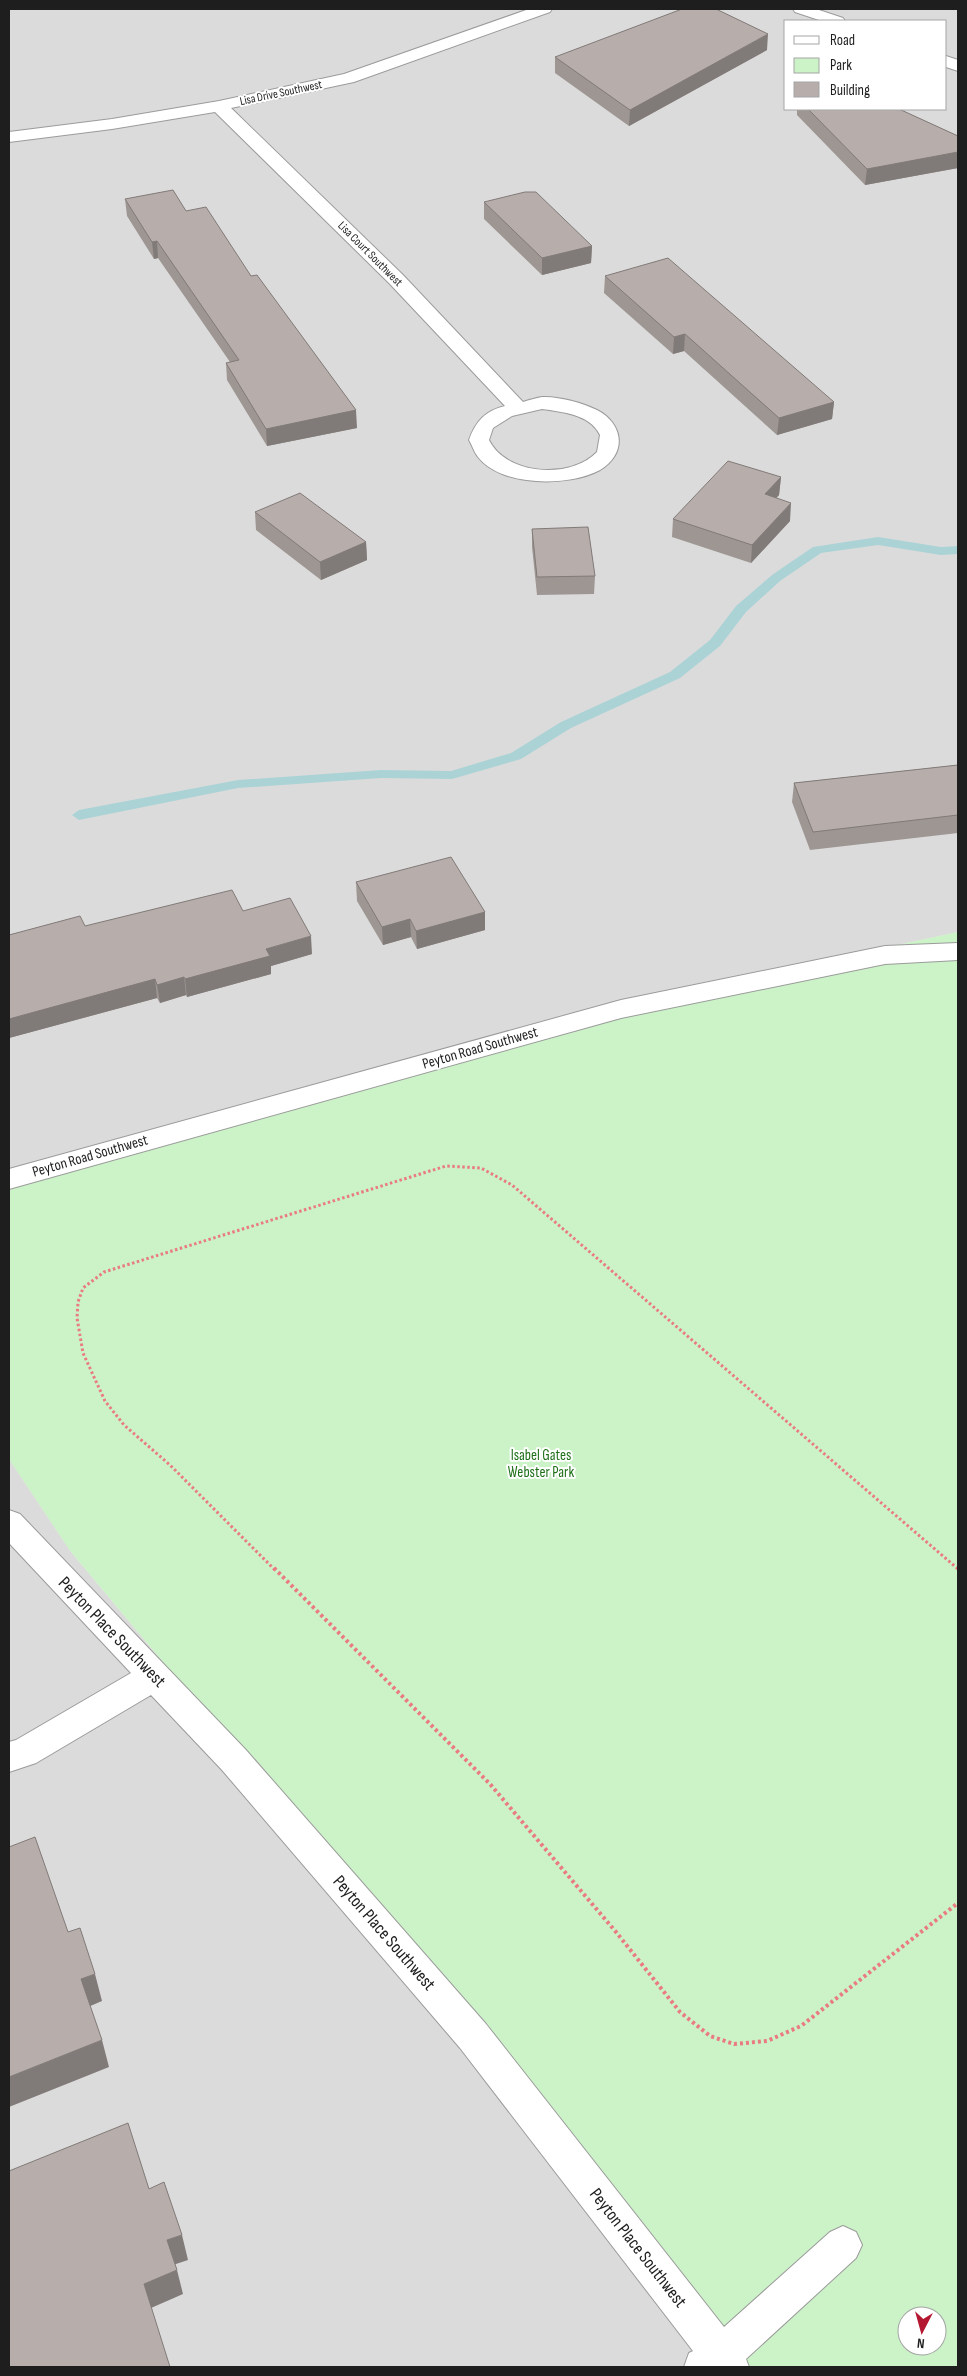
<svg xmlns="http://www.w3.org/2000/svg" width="967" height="2376" viewBox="0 0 967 2376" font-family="'Sofia Sans Condensed',sans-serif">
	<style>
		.residential { fill: #dcdbdb; fill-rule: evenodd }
		.park { fill: #cbf3c7; fill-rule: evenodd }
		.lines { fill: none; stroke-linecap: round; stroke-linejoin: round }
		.stream { fill: #abd3d6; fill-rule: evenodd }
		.minor-casing { stroke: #9b9b9b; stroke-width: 2 }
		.path-far1 { stroke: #e97b81; stroke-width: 3; stroke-dasharray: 2.5 2.5; stroke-linecap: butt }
		.path { stroke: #e97b81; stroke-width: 4; stroke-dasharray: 3 3; stroke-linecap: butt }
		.minor { fill: #fff; fill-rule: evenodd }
		.wall { fill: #9d9693 }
		.shaded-wall { fill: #807a78 }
		.building { fill: #b7aeab; stroke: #807a78 }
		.labels { text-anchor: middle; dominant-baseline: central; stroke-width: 4; stroke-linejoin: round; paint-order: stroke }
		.far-street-label { font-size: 12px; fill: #1e1e1e; stroke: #fff }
		.street-label { font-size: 15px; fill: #1e1e1e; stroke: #fff }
		.park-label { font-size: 15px; fill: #1f7019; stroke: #fff }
		.near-street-label { font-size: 18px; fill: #1e1e1e; stroke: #fff }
	</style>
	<rect width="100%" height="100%" fill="#eeeae5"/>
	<path class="residential" d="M9 9H958V932L706 986 9 1173ZM786 21H946V109H786Z
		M9 1459 71 1552 386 1929 735 2367H9Z"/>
	<path class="park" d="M958 932V2367H735L386 1929 71 1552 9 1459V1173L706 986ZM907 2316H937V2346H907Z"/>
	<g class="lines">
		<path class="stream" d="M878 537 941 547 958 546V554L941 555 878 545 821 553 780 581 746 612 720 646 680 678 571 728 521 759 452 779 381 778 238 788 79 820 72 815 79 810 238 780 381 770 451 771 511 753 561 722 670 672 710 640 736 606 772 575 813 547Z"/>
		<g class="minor-casing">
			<path id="minor" d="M529 9H552L550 12 354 82 231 108 403 275 523 402C529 400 536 398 542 397 558 396 583 403 597 410 624 424 627 454 600 470 569 487 501 487 478 457 474 452 472 445 469 440 476 421 485 411 505 406L389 283 215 112 112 129 9 142V132L112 119 219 101 344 74ZM542 409C562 412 590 414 600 435L597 452C570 480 506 475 489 440L493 428 512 416Z
				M793 9H816L843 18 845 21H822L795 12Z
				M946 56 958 60V71L946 67Z
				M958 943V960L885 964 621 1018 9 1189V1169L621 1000 885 946Z
				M9 1510 20 1514 246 1750 486 2024 724 2327 830 2232 843 2226 856 2232 862 2245 856 2258 746 2359 749 2367H684L689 2353 693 2351 460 2048 222 1770 151 1695 36 1763 9 1772V1742L16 1740 131 1673 9 1543Z"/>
		</g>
		<path class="path-far1" d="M275 1570 170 1465 124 1425 105 1401 83 1353 77 1318 78 1302 83 1288 104 1272 446 1166 481 1168 512 1185 958 1569"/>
		<path class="path" d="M274 1568 490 1784 616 1932 680 2012 710 2036 734 2044 767 2041 801 2026 958 1903"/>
		<use href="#minor" class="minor"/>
	</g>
	<path class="wall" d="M767 50 629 126 555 73V57Z
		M797 109H899L958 136V168L865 185 797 115Z
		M125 199 186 211 251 276 357 428 267 446 227 380 226 363 230 362 158 258 154 259 127 216Z
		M484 202 592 246 591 263 542 275 484 219Z
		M605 276 834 402 832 419 777 435 684 351 673 354 604 293Z
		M781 477 779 495 776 498 790 521 751 563 672 537 673 519Z
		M255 512 366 542 367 560 321 580 256 530Z
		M532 529 595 576 594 594 537 595 532 547Z
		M958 765V833L810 850 792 802 794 783Z
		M356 882 485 912V930L417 949 411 937 383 945 357 901Z
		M85 926 312 954 271 966V974L187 997 186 995 160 1003 157 998 9 1038V935Z"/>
	<path class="shaded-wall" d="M768 34 767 50 629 126 630 110Z
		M958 152V168L865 185 867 169Z
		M157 241 158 258 154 259 152 242Z
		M592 246 591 263 542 275V258Z
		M685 334 684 351 673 354 674 337Z
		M834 402 832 419 777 435 779 418Z
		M356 410 357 428 267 446 266 429Z
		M781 477 779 495 763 512 765 494Z
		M791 503 790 521 751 563 752 545Z
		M366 542 367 560 321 580 320 562Z
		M485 912V930L417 949 416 931Z
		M410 919 411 937 383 945 382 927Z
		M311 936 312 954 271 966V974L187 997 185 979 266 949Z
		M184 977 186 995 160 1003 157 985Z
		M155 979 157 998 9 1038V1019Z
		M95 1974 102 2001 88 2007 81 1979Z
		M102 2040 109 2067 9 2107V2077Z
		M182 2235 188 2260 173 2265 167 2240Z
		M177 2270 183 2294 151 2308 144 2284Z"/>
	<path class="building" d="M682 9H716L768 34 630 110 555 57Z
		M808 109H899L958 136V152L867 169Z
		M173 190 186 211 206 207 251 276 257 275 356 410 266 429 226 363 239 360 157 241 152 242 125 199Z
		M525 192H536L592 246 542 258 484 202Z
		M668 258 834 402 779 418 685 334 674 337 605 276Z
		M728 461 781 477 765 494 791 503 752 545 673 519Z
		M300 493 366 542 320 562 255 512Z
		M588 527 595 576 537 577 532 529Z
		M958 765V815L813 832 794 783Z
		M451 857 485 912 416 931 410 919 382 927 356 882Z
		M232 890 243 911 290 898 311 936 266 949 270 956 185 979 184 977 157 985 155 979 9 1019V935L80 916 85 926Z
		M35 1837 68 1932 80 1928 95 1974 81 1979 102 2040 9 2077V1847Z
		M128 2123 149 2189 164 2182 182 2235 167 2240 177 2270 144 2284 170 2367H9V2171Z"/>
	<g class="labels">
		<g class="far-street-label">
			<text transform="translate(281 93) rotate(-12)">Lisa Drive Southwest</text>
			<text transform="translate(370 254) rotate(45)">Lisa Court Southwest</text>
		</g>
		<g class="street-label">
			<text transform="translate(480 1048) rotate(-16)">Peyton Road Southwest</text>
			<text transform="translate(90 1156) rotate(-16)">Peyton Road Southwest</text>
		</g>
		<g class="park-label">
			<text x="541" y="1455">Isabel Gates<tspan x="541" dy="17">Webster Park</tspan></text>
		</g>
		<g class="near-street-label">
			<text transform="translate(112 1632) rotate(46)">Peyton Place Southwest</text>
			<text transform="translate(384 1933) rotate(49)">Peyton Place Southwest</text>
			<text transform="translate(638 2248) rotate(52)">Peyton Place Southwest</text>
		</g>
	</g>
	<rect width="967" height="2376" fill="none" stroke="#1e1e1e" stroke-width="20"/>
	<rect x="784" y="20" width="162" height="90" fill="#ffffff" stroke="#a5a5a5"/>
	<rect x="794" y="36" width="25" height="8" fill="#ffffff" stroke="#a5a5a5"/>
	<text x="830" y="45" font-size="15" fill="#1e1e1e">Road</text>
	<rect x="794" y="58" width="25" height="15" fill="#cbf3c7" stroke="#a5a5a5"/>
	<text x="830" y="70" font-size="15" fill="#1e1e1e">Park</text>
	<rect x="794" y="82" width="25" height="15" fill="#b7aeab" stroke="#a5a5a5"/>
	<text x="830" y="95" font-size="15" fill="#1e1e1e">Building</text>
	<g transform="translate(922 2331) rotate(186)"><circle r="24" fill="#ffffff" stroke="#a5a5a5"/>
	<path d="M0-4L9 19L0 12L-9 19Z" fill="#b41830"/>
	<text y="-8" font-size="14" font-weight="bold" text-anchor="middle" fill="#1e1e1e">N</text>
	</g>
</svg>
